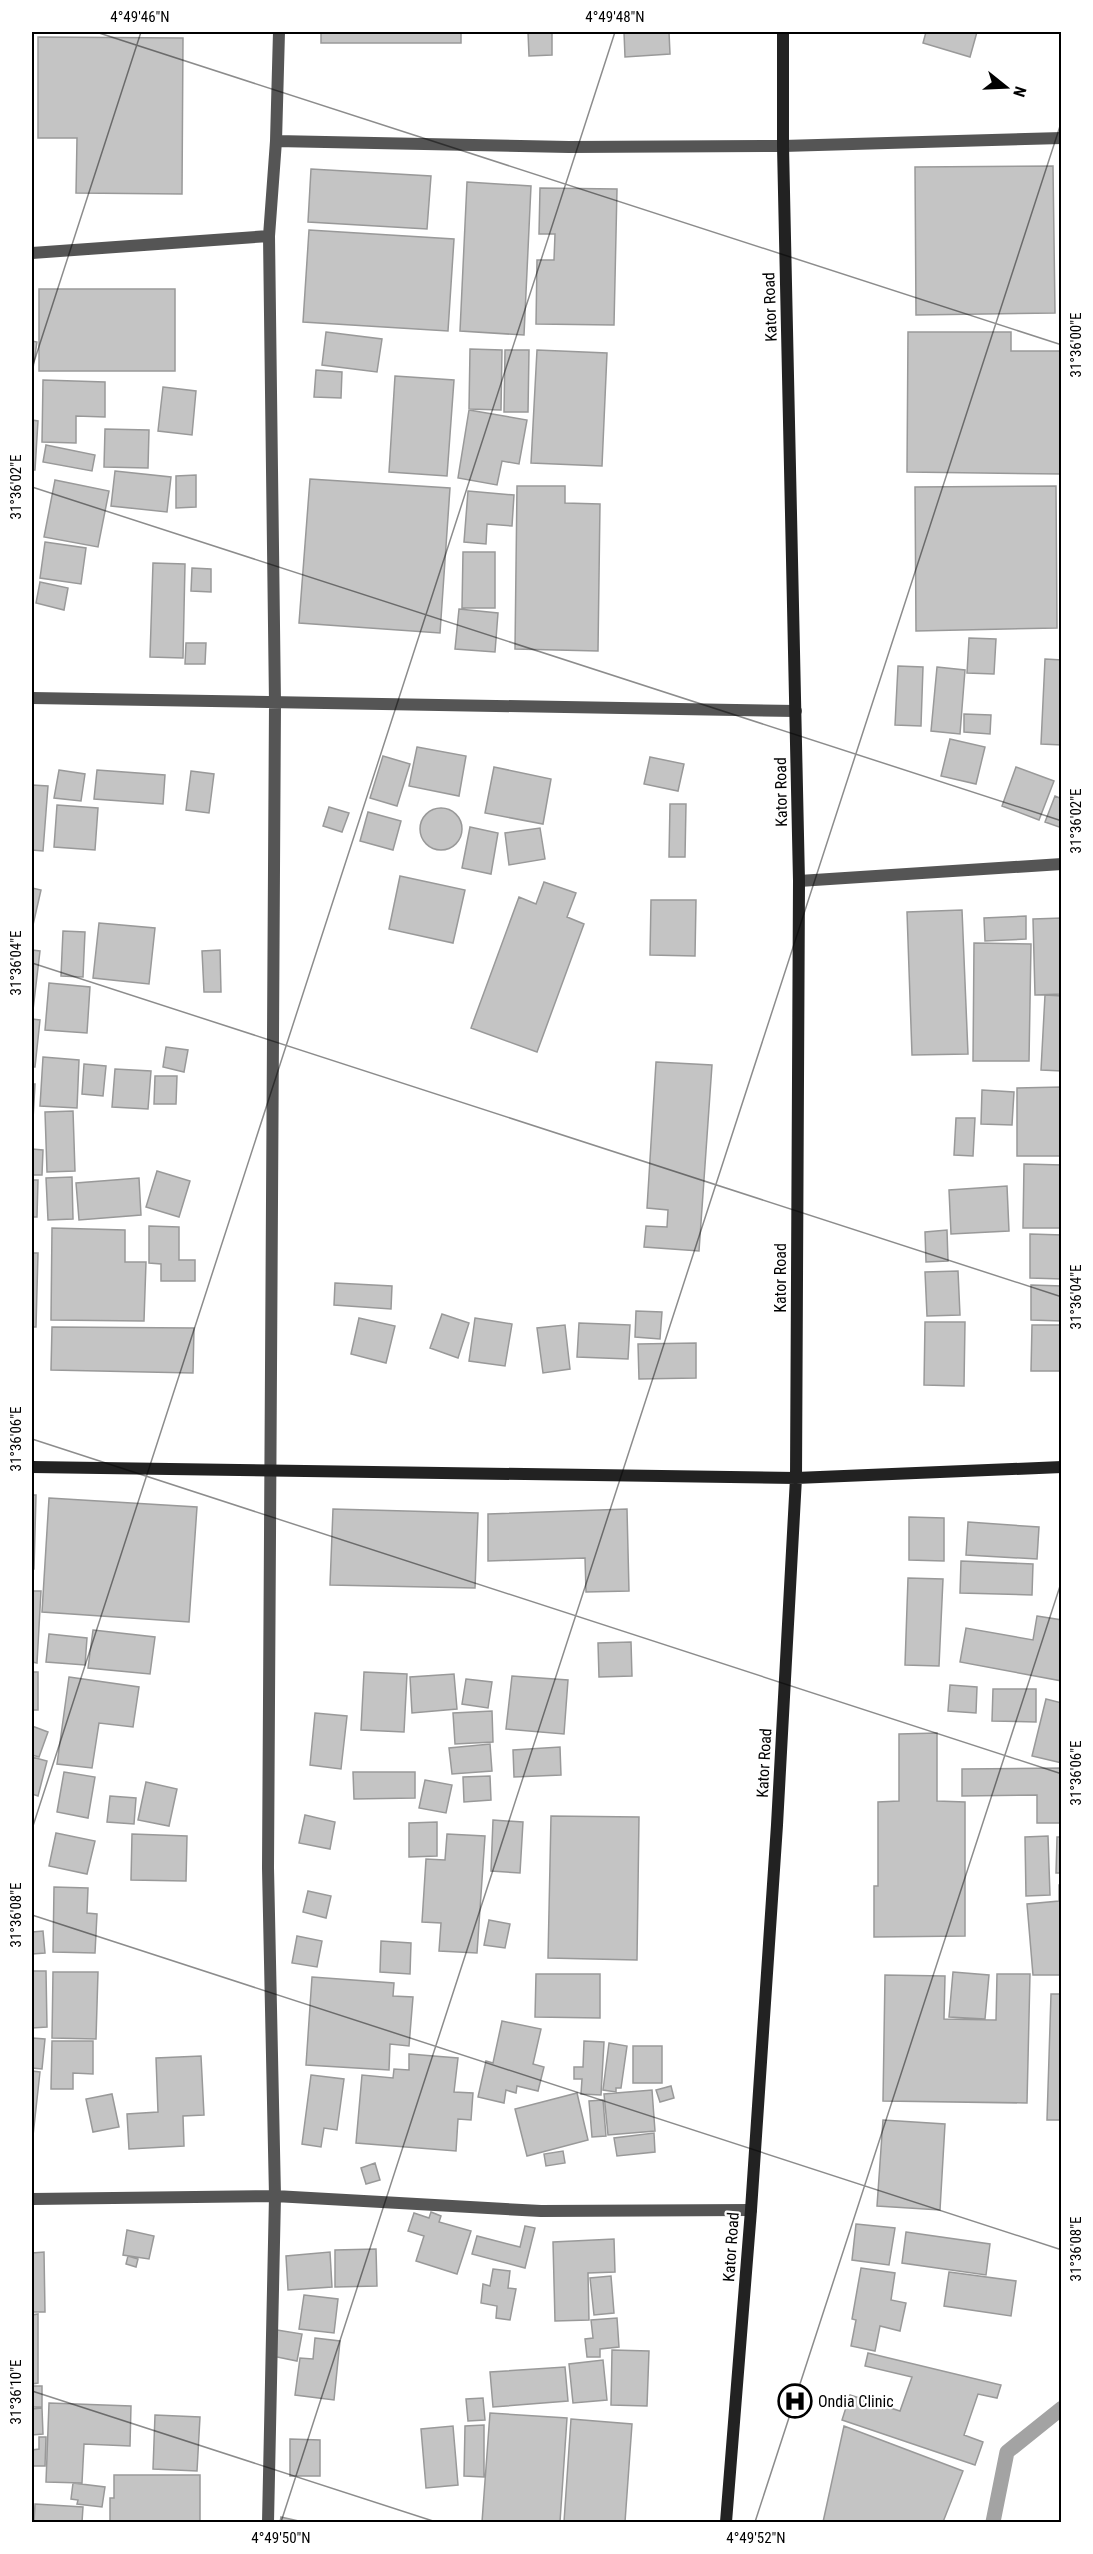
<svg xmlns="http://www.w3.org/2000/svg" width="1093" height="2554" viewBox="0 0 1093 2554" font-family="'Roboto Condensed',sans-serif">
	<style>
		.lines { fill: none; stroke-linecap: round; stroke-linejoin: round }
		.stream { stroke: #a3a3a3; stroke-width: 15 }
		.building { fill: #c4c4c4; stroke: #999; stroke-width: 1.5 }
		.street { stroke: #555; stroke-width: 12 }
		.secondary { stroke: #222; stroke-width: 12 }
		.ticks { fill: none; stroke: #000; stroke-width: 1.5; stroke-opacity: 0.45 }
		.labels { text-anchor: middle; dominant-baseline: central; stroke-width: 4.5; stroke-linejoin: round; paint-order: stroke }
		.street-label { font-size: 16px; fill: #000; stroke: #fff }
		.poi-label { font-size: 16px; fill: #000; stroke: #fff; text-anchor: start }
		.neatline { fill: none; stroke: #000; stroke-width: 2 }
		.ticks-label { font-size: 15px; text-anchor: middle; fill: #000 }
	</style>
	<rect width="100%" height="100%" fill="#fff"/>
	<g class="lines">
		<path class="stream" d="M993 2522 1007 2452 1062 2408"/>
	</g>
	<path class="building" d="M321 32H461V43H321Z
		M528 32H552V55L529 56Z
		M624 32H669L670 54 625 57Z
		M926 32H977L970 57 923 43Z
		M38 37 183 38 182 194 76 193 77 138H38Z
		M1053 166 1055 313 916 315 915 167Z
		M311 169 431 176 427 229 308 222Z
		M467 182 531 186 524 335 460 331Z
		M540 188 617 189 614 325 536 324 537 260H554L555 234H539Z
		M309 230 454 239 448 331 303 322Z
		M39 289H175V371H39Z
		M326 332 382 339 377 372 322 365Z
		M908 332H1011V351H1062V474L907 472Z
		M32 341 37 342 32 375Z
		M470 349 502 350 501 410 469 409Z
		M505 350H529L528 412H504Z
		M537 350 607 353 602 466 531 463Z
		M316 370 342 372 341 398 314 397Z
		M395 376 454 380 447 476 389 472Z
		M43 380 105 382V417L76 416V443L42 442Z
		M163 387 196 391 192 435 158 431Z
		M469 410 527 420 519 464 502 461 497 485 458 478Z
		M32 420 38 421 35 470H32Z
		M105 429 149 430 148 468 104 467Z
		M46 445 95 455 92 471 43 462Z
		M115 471 171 477 167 512 111 506Z
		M196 475V507L176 508V476Z
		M310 479 450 488 440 633 299 623Z
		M55 480 109 491 98 547 44 537Z
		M517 486H565V503L600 504 598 651 515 649Z
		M1056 486 1057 628 916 631 915 487Z
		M468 491 514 495 512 526 487 524 486 544 464 542Z
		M45 542 86 548 81 584 40 578Z
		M463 552H495V608H462Z
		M153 563 185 564 183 658 150 657Z
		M192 568 211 569V592L191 591Z
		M40 582 68 588 64 610 36 603Z
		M459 609 498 613 495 652 455 649Z
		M969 638 996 639 994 674 967 673Z
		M186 643H206L205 664H185Z
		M1045 659 1062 660V745L1041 744Z
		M898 666 923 667 921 726 895 725Z
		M937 667 965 670 960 734 931 731Z
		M964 714 991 715 990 734 964 732Z
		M950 739 985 747 976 784 941 776Z
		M417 747 466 756 459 796 409 786Z
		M383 756 410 764 397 806 370 798Z
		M650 757 684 764 678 791 644 784Z
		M494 767 551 779 543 824 485 813Z
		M1016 767 1054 781 1039 820 1002 806Z
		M59 770 85 774 81 801 54 798Z
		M97 770 165 775 163 804 94 799Z
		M191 771 214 774 209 813 186 810Z
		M32 785 48 786 43 851 32 850Z
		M1055 796 1062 799V828L1045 822Z
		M670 804H686L685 857H669Z
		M57 805 98 808 95 850 54 847Z
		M329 807 349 813 342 832 323 826Z
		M420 829a21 21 0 1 1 42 0a21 21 0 1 1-42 0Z
		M368 812 401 821 393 850 360 841Z
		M470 827 498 833 491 874 462 868Z
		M540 828 545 859 509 865 505 833Z
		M400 876 465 890 453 943 389 929Z
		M544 882 576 893 567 917 584 924 537 1052 471 1028 519 897 536 904Z
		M32 888 41 890 33 925 32 924Z
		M651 900H696L695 956 650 955Z
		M962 910 968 1054 912 1055 907 912Z
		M1026 916V939L985 941 984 918Z
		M1062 918V994L1035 995 1033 919Z
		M99 923 155 928 149 984 93 978Z
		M63 931 85 932 83 977 61 976Z
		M974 943 1031 944 1029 1061H973Z
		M32 950 40 951 33 1010H32Z
		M220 950 221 992H204L202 951Z
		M49 983 90 987 87 1033 45 1030Z
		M1045 995 1062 996V1071L1041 1070Z
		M32 1019 40 1020 35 1067H32Z
		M166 1047 188 1050 184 1072 163 1067Z
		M43 1057 79 1060 77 1108 40 1106Z
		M656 1062 712 1065 699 1251 644 1247 646 1226 667 1227 668 1210 647 1208Z
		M84 1064 106 1066 103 1096 82 1094Z
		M115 1069 151 1071 148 1109 112 1107Z
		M155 1076H177L176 1104H154Z
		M32 1084H35L32 1137Z
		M1062 1087V1156H1017V1088Z
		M982 1090 1014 1092 1012 1125 981 1124Z
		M73 1111 75 1171 47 1172 45 1112Z
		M956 1118H975L973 1156 954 1155Z
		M32 1149 43 1150 42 1175H32Z
		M1024 1164 1062 1165V1228H1023Z
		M157 1171 190 1181 179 1217 146 1207Z
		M72 1177 73 1219 48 1220 46 1178Z
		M139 1178 141 1215 79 1220 76 1183Z
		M32 1180H38L37 1217H32Z
		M1007 1186 1009 1231 951 1234 949 1190Z
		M149 1226 179 1227V1260H195V1281H161V1264L149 1263Z
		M52 1228 125 1230V1262H146L144 1321 51 1320Z
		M947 1230 948 1261 926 1262 925 1232Z
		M1030 1234 1062 1235V1279L1030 1278Z
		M32 1253H38L36 1327H32Z
		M958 1271 960 1315 927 1316 925 1272Z
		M335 1283 392 1286 391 1309 334 1305Z
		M1031 1285 1062 1286V1321L1031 1320Z
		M636 1311 662 1312 660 1339 635 1337Z
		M442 1314 469 1323 458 1358 430 1348Z
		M359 1318 395 1326 386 1363 351 1354Z
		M475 1318 512 1324 505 1366 469 1361Z
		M925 1322H965L964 1386 924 1385Z
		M579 1323 630 1325 628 1359 577 1357Z
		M565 1325 570 1369 543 1373 537 1328Z
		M1032 1325H1062V1371H1031Z
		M52 1327 194 1328 193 1373 51 1370Z
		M696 1343V1378L639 1379 638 1344Z
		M32 1495H36L34 1569H32Z
		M49 1498 197 1507 189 1622 42 1612Z
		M333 1509 478 1513 475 1588 330 1585Z
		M627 1509 629 1591 586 1592 585 1558 488 1561V1514Z
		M909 1517 944 1518V1561L909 1560Z
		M968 1522 1039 1527 1037 1559 966 1555Z
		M961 1561 1033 1564 1032 1595 960 1593Z
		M908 1578 943 1579 939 1666 905 1665Z
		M32 1591H41L37 1663 32 1662Z
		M1037 1616 1062 1620V1681L960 1662 966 1628 1033 1640Z
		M93 1630 155 1637 150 1674 88 1668Z
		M49 1634 87 1638 85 1665 46 1662Z
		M631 1642 632 1676 599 1677 598 1643Z
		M32 1672H38V1710H32Z
		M364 1672 407 1674 404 1732 361 1730Z
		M454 1674 457 1709 412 1713 410 1677Z
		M512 1676 568 1680 564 1734 506 1729Z
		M69 1677 139 1687 133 1727 99 1723 92 1768 57 1764Z
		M466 1679 492 1682 488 1708 462 1704Z
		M950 1685 977 1687 976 1713 948 1711Z
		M993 1689H1036V1722L992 1721Z
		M1046 1699 1062 1703V1763L1032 1756Z
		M492 1711 493 1742 455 1744 453 1713Z
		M315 1713 347 1716 341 1769 310 1765Z
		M32 1726 48 1732 39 1757 32 1755Z
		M937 1733V1801L965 1802V1936L874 1937V1886H878V1802L899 1801V1734Z
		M490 1744 492 1771 452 1774 449 1748Z
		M560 1747 561 1775 514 1777 513 1750Z
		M32 1757 47 1761 38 1796 32 1794Z
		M1062 1768V1823H1037V1795L962 1796V1769Z
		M64 1772 95 1777 88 1818 57 1812Z
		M353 1772H415V1798L354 1799Z
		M490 1776 491 1800 464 1802 463 1777Z
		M425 1780 452 1785 446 1813 419 1808Z
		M146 1782 177 1789 169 1826 138 1820Z
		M110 1796 136 1798 134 1824 107 1822Z
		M305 1815 335 1822 330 1849 299 1843Z
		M551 1816 639 1817 637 1960 548 1958Z
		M493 1820 523 1822 520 1873 491 1871Z
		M437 1822V1856L409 1857V1823Z
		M56 1833 95 1841 87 1874 49 1866Z
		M132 1834 187 1836 186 1881 131 1880Z
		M447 1834 485 1836 477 1953 439 1951 441 1923 422 1922 426 1859 445 1860Z
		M1048 1836 1050 1895 1026 1896 1025 1837Z
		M1057 1837H1062V1873H1056Z
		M1059 1885H1062V1975H1033L1027 1904 1059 1901Z
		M54 1887 88 1888 87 1913 97 1914 95 1953 53 1952Z
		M308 1891 331 1896 326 1918 303 1912Z
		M489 1920 510 1924 505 1948 484 1945Z
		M43 1931 45 1953 32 1954V1932Z
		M297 1936 322 1941 317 1967 292 1963Z
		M381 1941 411 1943 410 1974 380 1972Z
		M32 1971H46L47 2027 32 2028Z
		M53 1972H98L96 2039 52 2038Z
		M953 1972 989 1975 985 2019 949 2017Z
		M536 1974H600V2018L535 2017Z
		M997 1974H1030L1027 2103 883 2101 885 1975 945 1976 944 2019 996 2020Z
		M312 1977 394 1983 393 1996 413 1997 409 2046 390 2044 389 2070 306 2065Z
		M1051 1994H1062V2120H1047Z
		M502 2021 541 2029 533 2064 544 2067 538 2091 517 2086 516 2093 506 2090 504 2103 478 2097 486 2061 493 2063Z
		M32 2038 45 2039 42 2069 32 2068Z
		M52 2041H93V2074L73 2073V2089H51Z
		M584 2041 604 2042 601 2095 581 2094 582 2079H574V2067H583Z
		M609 2043 627 2046 621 2088H616V2092L603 2090Z
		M633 2046H662V2083H633Z
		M409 2054 458 2058 454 2092 473 2093 471 2120 458 2119 456 2151 356 2143 362 2075 393 2078 394 2069 409 2070Z
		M201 2056 204 2115 183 2116 184 2146 129 2149 127 2114 158 2112 156 2058Z
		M32 2071 40 2072 32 2145Z
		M311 2075 344 2079 337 2130 324 2128 321 2147 302 2144Z
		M671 2086 674 2098 660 2102 656 2090Z
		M652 2090 655 2131 608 2135 604 2094Z
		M577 2093 588 2140 527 2156 515 2109Z
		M112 2094 119 2127 93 2132 86 2099Z
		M603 2100 606 2136 592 2137 589 2101Z
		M883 2120 945 2124 940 2210 877 2206Z
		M654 2133 655 2152 617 2156 614 2138Z
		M563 2151 565 2163 546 2166 544 2154Z
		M375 2163 380 2180 366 2184 361 2168Z
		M431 2212 441 2216 439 2222 471 2231 457 2274 416 2261 424 2236 408 2231 414 2213 429 2218Z
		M856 2224 895 2228 889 2265 852 2260Z
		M525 2226 535 2228 525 2268 472 2254 477 2236 520 2247Z
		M127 2230 154 2236 149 2259 123 2255Z
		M906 2232 990 2244 986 2275 902 2263Z
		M614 2239 615 2272 588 2273 589 2320 555 2321 553 2242Z
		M376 2249 377 2286 335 2287V2250Z
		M44 2252 45 2312H32V2253Z
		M330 2252 332 2287 288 2290 286 2256Z
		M128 2256 138 2259 136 2267 126 2264Z
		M861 2268 895 2273 891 2300 906 2303 900 2331 880 2326 875 2351 851 2346 856 2320 852 2319Z
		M493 2269 510 2271 508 2288 516 2289 510 2320 496 2318 497 2306 481 2303 483 2284 490 2286Z
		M949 2272 1016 2281 1011 2316 944 2306Z
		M611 2276 614 2313 594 2315 590 2278Z
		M304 2295 338 2299 334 2333 299 2329Z
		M38 2314V2383L32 2384V2315Z
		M617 2318 619 2347 600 2349V2357H587L585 2339 593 2338 591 2320Z
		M277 2330 302 2334 297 2361 272 2356Z
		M315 2338 340 2341 334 2400 295 2395 300 2358 313 2359Z
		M612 2350 649 2351 647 2406 611 2405Z
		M868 2353 1001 2385 997 2398 978 2394 964 2435 983 2442 975 2465 842 2420 850 2395 900 2411 912 2377 865 2366Z
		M603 2360 607 2400 573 2403 569 2364Z
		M565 2367 568 2401 493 2407 490 2372Z
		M32 2386H42V2407H32Z
		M483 2398 485 2420 468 2421 466 2399Z
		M49 2403 131 2406 130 2446 84 2444 82 2483 46 2482Z
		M42 2408 43 2434 32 2435V2409Z
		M490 2413 567 2418 560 2522H482Z
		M155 2415 200 2417 197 2471 153 2469Z
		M571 2419 632 2424 625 2522H564Z
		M484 2425V2477L464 2476 465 2426Z
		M453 2426 458 2485 426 2488 421 2429Z
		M844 2426 963 2471 943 2522H823Z
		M39 2437H46L45 2466H32V2450L39 2449Z
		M290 2439 320 2440V2476H290Z
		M114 2475H200V2522H110V2498H114Z
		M73 2483 105 2487 102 2507 77 2504 78 2500 71 2499Z
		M35 2504 83 2507 82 2522H34Z
		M281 2517 303 2522H280Z"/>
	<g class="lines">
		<path class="street" d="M276 141 569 147 783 146 1062 138
			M32 253 269 236
			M32 698 796 711
			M799 881 1062 864
			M32 2199 275 2196 541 2211 751 2210
			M268 2522 275 2196 268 1868 275 703 269 236 276 141 279 32"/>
		<path class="secondary" d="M32 1467 796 1478 1062 1467
			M726 2522 751 2210 777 1825 796 1478 799 881 783 146V32"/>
	</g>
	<path class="ticks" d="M96 32 1062 345M32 368 141 32M32 487 1062 821M32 963 1062 1297M32 1439 1062 1774M32 1829 615 32M32 1915 1062 2250M32 2391 436 2522M281 2522 1062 120M755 2522 1062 1580"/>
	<defs>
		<g id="hospital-ring" transform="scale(1.725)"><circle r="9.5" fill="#fff" stroke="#000" stroke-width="1.5"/><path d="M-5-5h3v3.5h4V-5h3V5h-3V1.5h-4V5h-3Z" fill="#000"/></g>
	</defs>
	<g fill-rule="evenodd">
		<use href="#hospital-ring" x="795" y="2401"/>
	</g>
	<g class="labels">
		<g class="street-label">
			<text transform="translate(770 307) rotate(-92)">Kator Road</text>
			<text transform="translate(781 792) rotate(-91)">Kator Road</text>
			<text transform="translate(780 1278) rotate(-90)">Kator Road</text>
			<text transform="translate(764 1763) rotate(-87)">Kator Road</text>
			<text transform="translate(731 2247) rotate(-86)">Kator Road</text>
		</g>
		<g class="poi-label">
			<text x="818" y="2401">Ondia Clinic</text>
		</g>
	</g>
	<rect width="1093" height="2554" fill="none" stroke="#ffffff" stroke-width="66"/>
	<g transform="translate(1006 87) rotate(108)" stroke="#ffffff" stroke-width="4.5" paint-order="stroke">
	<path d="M0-4.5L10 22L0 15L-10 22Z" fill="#000000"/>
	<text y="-9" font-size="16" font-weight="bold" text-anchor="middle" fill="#000000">N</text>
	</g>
	<rect x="33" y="33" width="1027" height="2488" class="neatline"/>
	<g class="ticks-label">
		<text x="140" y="22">4°49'46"N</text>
		<text x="615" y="22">4°49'48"N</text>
		<text transform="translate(1076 345) rotate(-90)" y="5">31°36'00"E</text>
		<text transform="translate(16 487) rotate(-90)" y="5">31°36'02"E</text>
		<text transform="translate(1076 821) rotate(-90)" y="5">31°36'02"E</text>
		<text transform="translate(16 963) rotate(-90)" y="5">31°36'04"E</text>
		<text transform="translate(1076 1297) rotate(-90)" y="5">31°36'04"E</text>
		<text transform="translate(16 1439) rotate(-90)" y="5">31°36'06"E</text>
		<text transform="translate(1076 1773) rotate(-90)" y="5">31°36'06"E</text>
		<text transform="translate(16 1915) rotate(-90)" y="5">31°36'08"E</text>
		<text transform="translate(1076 2249) rotate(-90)" y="5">31°36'08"E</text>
		<text transform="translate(16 2392) rotate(-90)" y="5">31°36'10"E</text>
		<text x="281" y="2543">4°49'50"N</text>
		<text x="756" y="2543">4°49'52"N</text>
	</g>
</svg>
